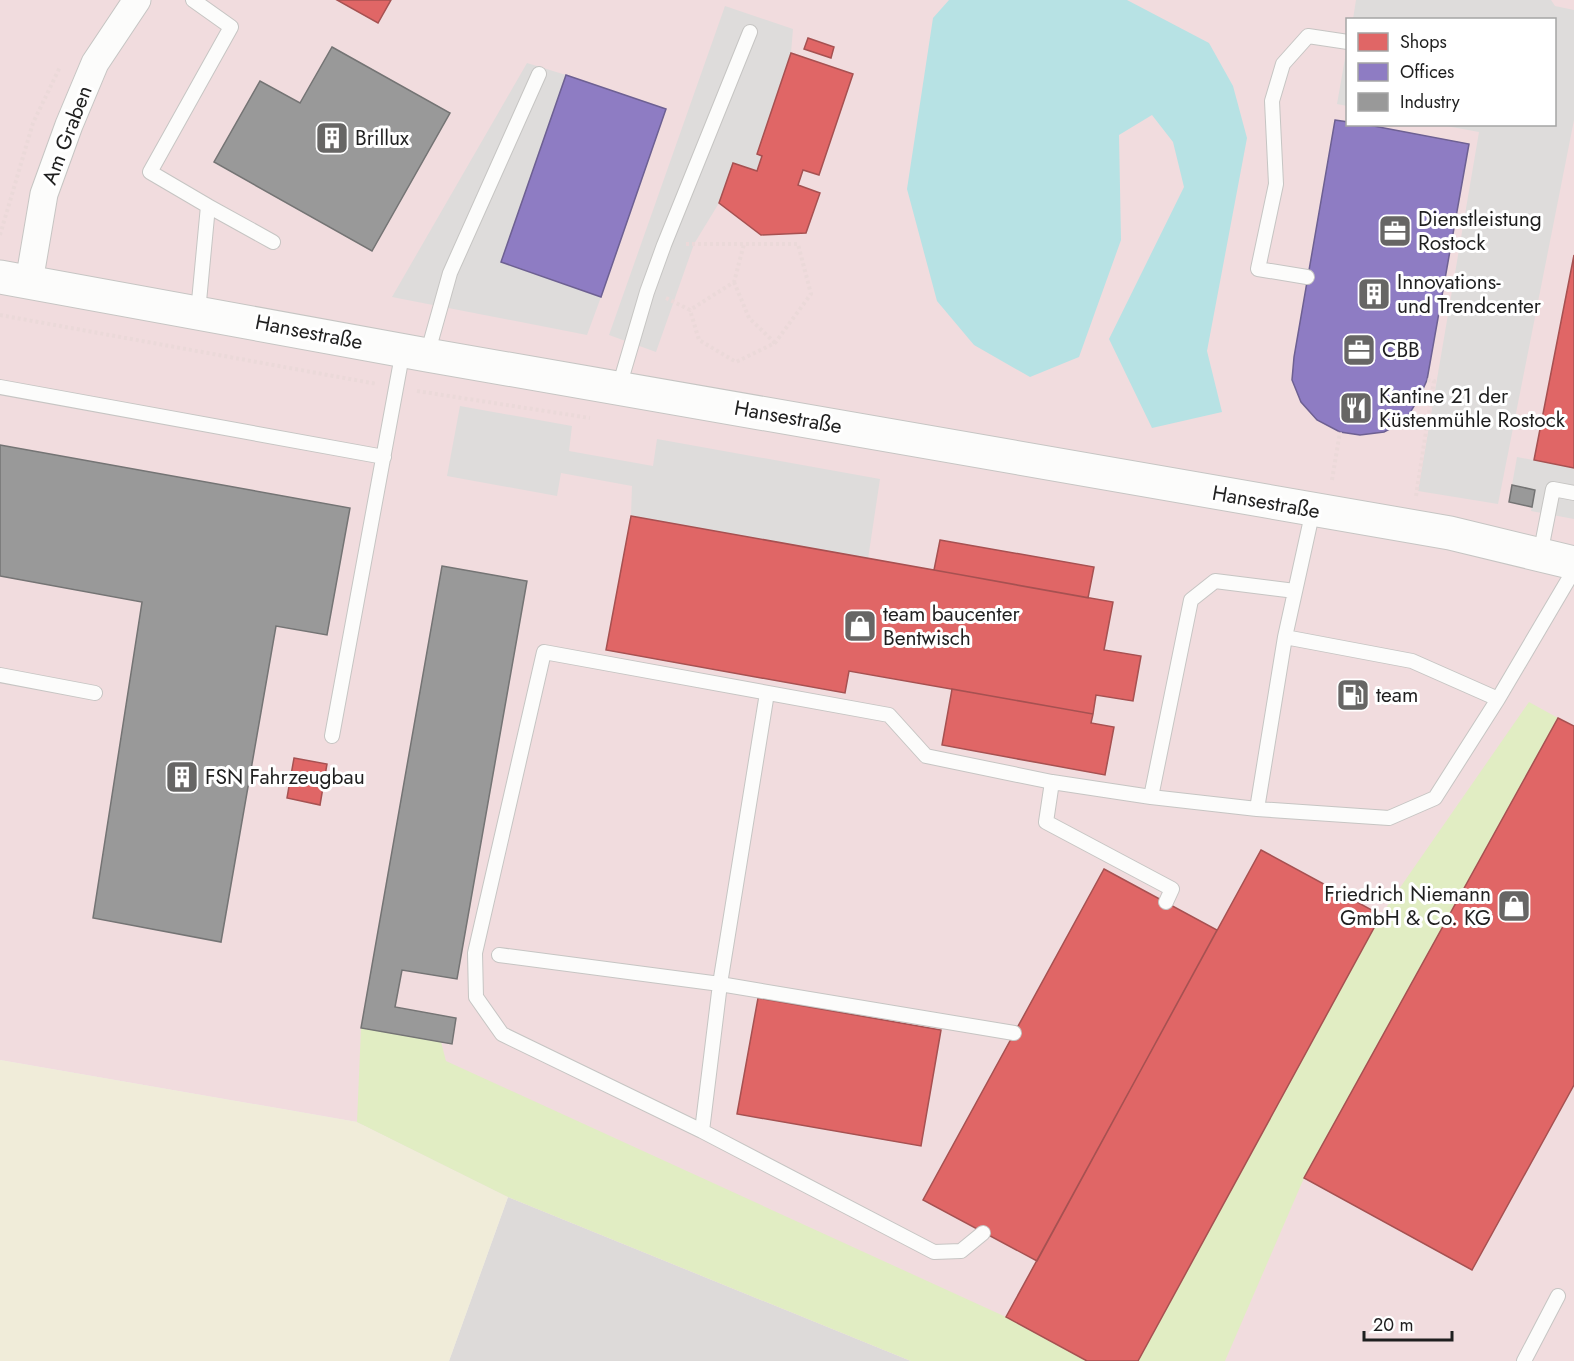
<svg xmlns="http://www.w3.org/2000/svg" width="1574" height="1361" viewBox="0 0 1574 1361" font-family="Jost,sans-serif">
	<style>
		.residential { fill: #dddad9 }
		.commercial { fill: #f1dcde; fill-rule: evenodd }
		.farmland { fill: #f0ecd9 }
		.grass { fill: #e1edc3 }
		.parking { fill: #dedcdb }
		.water { fill: #b7e2e4 }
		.shops { fill: #e06666; stroke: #a65151; stroke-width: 1.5 }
		.offices { fill: #8e7cc3; stroke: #6d6092; stroke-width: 1.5 }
		.industry { fill: #999; stroke: #747474; stroke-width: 1.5 }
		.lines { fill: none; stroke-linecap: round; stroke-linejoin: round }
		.service-casing { stroke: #c6c5c3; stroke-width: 16 }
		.minor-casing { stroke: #c6c5c3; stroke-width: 29 }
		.tertiary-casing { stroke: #c6c5c3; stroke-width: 35 }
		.path { stroke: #ebd9d9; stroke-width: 4; stroke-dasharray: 3 3; stroke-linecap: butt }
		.service { stroke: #fcfcfb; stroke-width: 14 }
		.minor { stroke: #fcfcfb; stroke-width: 27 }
		.tertiary { stroke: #fcfcfb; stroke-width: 33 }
		.labels { text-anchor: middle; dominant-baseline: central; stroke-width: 6; stroke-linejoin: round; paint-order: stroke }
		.street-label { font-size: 21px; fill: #1f1f1f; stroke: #fff }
		.poi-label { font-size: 21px; fill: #1f1f1f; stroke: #fff; text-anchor: start }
	</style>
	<rect width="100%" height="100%" fill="#eeeae7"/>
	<path class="residential" d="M508 1197 911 1361H449Z"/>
	<path class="commercial" d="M0 0H1574V1361H911L508 1197 357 1122 0 1060ZM1348 20H1554V124H1348Z"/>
	<path class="farmland" d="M0 1060 357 1122 508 1197 449 1361H0Z"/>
	<path class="grass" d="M1529 702 1558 718 1304 1178 1225 1361H1138L1381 915Z
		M361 1028 441 1042 446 1061 1006 1317 1087 1361H911L508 1197 357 1122Z"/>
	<path class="parking" d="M1356 0H1551L1555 6 1574 10V120L1498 504 1418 491 1479 132 1441 125 1554 124V20L1353 19Z
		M725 6 793 29 791 53 757 153 762 156 757 171 733 163 719 203 694 244 656 352 609 335Z
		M1347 47V106L1337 104Z
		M527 63 566 75 501 262 601 297 587 335 392 297Z
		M460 406 572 426 569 451 653 466 657 439 880 479 868 559 631 516 632 486 561 473 557 496 447 476Z
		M1517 457 1574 468V519L1531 511 1535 490 1512 485Z"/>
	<path class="water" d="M949 0H1127L1209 43 1233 86 1247 138 1207 351 1222 412 1152 428 1109 339 1184 187 1173 142 1152 115 1119 135 1121 240 1079 357 1030 377 974 345 937 301 907 189 933 18Z"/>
	<path class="shops" d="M337 0H391L378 23Z
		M808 38 834 47 831 58 804 49Z
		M791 53 853 74 819 175 803 170 798 185 820 193 806 233 761 235 719 203 733 163 757 171 762 156 757 154Z
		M1574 255V468L1534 460Z
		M631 516 1113 602 1104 650 1141 656 1133 701 1096 695 1093 714 849 671 845 693 606 650Z
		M940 540 1094 567 1088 598 934 570Z
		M952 689 1093 714 1091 723 1114 727 1105 775 942 745Z
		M1558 718 1574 726V1085L1472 1270 1304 1178Z
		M294 758 327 764 320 805 287 798Z
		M1261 850 1381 915 1138 1361H1087L1006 1317Z
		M1104 869 1217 930 1037 1261 923 1200Z
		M758 998 941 1030 921 1146 737 1114Z"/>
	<path class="offices" d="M566 75 666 109 601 297 501 262Z
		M1335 120 1348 122V124H1363L1469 144 1427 380 1419 398 1405 421 1384 432 1360 435 1340 432 1317 420 1301 402 1292 380 1294 357Z"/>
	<path class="industry" d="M332 47 450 113 372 251 214 162 260 81 300 103Z
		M0 445 350 508 327 635 276 626 221 942 93 918 142 602 0 576Z
		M1512 485 1535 490 1532 507 1509 502Z
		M442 566 527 581 457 979 402 970 395 1007 456 1018 452 1044 361 1028Z"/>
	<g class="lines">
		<g class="service-casing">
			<path id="service" d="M193 0 231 27 150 172 208 206
				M1307 277 1258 269 1276 184 1272 101 1283 64 1308 36 1348 42
				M198 312 208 206 273 242
				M427 355 450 273 539 74
				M0 387 384 457
				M619 387 647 292 664 245 750 32
				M1540 555 1553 489 1574 493
				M1285 637 1412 661 1498 699
				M0 675 95 693
				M332 736 403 350
				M1052 782 1046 822 1172 889 1166 902
				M1151 797 1191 600 1215 581 1295 591
				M1257 809 1285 637 1313 510
				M499 955 720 984 1014 1033
				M702 1131 720 984 767 693
				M983 1233 961 1251 934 1252 702 1131 502 1034 476 997 475 953 544 652 889 715 926 756 1052 782 1151 797 1257 809 1389 818 1435 798 1498 699 1574 570
				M1524 1361 1558 1296"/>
		</g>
		<g class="minor-casing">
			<path id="minor" d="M29 282 44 194 69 125 95 63 137 0"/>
		</g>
		<g class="tertiary-casing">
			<path id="tertiary" d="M0 277 427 355 1450 533 1574 563"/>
		</g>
		<path class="path" d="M0 235 33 123 60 67
			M686 244H798L811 294 775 343 736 362 699 340 690 310
			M734 282 749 318 775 343
			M666 298 690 310 734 282 744 244
			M0 315 377 384
			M417 391 590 418
			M1332 480 1340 432
			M1416 496 1434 381 1427 380"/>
		<use href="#service" class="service"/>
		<use href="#minor" class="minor"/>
		<use href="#tertiary" class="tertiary"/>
	</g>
	<defs>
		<g id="building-square" transform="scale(1.725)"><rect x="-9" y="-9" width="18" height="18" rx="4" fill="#676665" stroke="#fff"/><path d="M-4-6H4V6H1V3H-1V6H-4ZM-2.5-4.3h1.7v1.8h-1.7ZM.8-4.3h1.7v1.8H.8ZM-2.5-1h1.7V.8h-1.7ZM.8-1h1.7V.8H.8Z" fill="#fff"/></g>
		<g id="office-square" transform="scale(1.725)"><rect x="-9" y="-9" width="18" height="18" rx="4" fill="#676665" stroke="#fff"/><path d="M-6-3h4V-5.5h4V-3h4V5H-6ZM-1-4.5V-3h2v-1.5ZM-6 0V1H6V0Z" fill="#fff"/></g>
		<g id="restaurant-square" transform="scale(1.725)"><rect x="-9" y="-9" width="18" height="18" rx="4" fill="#676665" stroke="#fff"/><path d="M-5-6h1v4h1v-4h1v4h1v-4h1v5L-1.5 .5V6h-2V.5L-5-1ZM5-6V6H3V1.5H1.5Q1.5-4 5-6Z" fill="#fff"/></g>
		<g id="shop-square" transform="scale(1.725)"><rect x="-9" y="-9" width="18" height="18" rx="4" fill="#676665" stroke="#fff"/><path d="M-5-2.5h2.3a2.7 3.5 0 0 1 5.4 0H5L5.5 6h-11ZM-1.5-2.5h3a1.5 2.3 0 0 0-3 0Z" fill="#fff"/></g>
		<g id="fuel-square" transform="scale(1.725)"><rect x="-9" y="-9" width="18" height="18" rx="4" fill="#676665" stroke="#fff"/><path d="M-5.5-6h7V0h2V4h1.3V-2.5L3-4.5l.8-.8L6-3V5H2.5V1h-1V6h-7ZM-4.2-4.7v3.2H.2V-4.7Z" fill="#fff"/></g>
	</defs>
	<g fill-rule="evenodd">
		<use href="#building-square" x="332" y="138"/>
		<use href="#office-square" x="1395" y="231"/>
		<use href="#building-square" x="1374" y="294"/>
		<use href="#office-square" x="1359" y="350"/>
		<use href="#restaurant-square" x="1356" y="408"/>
		<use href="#shop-square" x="860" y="626"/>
		<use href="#fuel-square" x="1353" y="695"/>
		<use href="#building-square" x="182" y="777"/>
		<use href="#shop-square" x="1514" y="906"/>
	</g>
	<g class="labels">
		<g class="street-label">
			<text transform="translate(67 135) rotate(-69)">Am Graben</text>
			<text transform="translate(309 332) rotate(11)">Hansestraße</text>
			<text transform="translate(788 417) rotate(10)">Hansestraße</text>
			<text transform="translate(1266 502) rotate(10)">Hansestraße</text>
		</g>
		<g class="poi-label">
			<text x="355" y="138">Brillux</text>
			<text x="1418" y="219">Dienstleistung<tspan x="1418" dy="24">Rostock</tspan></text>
			<text x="1397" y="282">Innovations-<tspan x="1397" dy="24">und Trendcenter</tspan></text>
			<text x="1382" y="350">CBB</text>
			<text x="1379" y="396">Kantine 21 der<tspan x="1379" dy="24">Küstenmühle Rostock</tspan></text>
			<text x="883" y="614">team baucenter<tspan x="883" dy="24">Bentwisch</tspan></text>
			<text x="1376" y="695">team</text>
			<text x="205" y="777">FSN Fahrzeugbau</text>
			<text x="1491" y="894" text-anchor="end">Friedrich Niemann<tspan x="1491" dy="24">GmbH &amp; Co. KG</tspan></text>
		</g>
	</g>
	<rect x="1346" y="18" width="210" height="108" fill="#ffffff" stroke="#a5a5a5" stroke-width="1.5"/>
	<rect x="1358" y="33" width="30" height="18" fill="#e06666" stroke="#a5a5a5" stroke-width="1.5"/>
	<text x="1400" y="48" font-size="18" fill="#1f1f1f">Shops</text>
	<rect x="1358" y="63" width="30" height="18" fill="#8e7cc3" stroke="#a5a5a5" stroke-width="1.5"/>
	<text x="1400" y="78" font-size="18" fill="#1f1f1f">Offices</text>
	<rect x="1358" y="93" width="30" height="18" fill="#999999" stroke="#a5a5a5" stroke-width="1.5"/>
	<text x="1400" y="108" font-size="18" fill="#1f1f1f">Industry</text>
	<path d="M1364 1331v9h88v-9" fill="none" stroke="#1f1f1f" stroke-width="3"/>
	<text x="1373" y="1331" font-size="18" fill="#1f1f1f" stroke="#ffffff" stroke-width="4.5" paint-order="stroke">20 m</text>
</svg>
